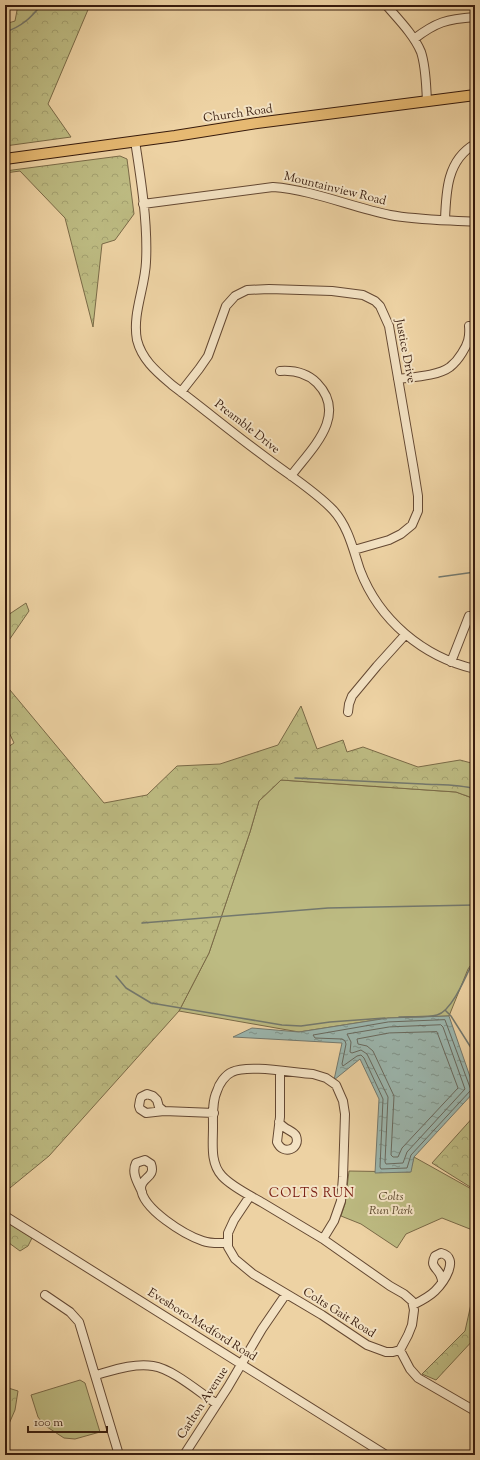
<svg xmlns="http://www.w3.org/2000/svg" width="480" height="1460" viewBox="0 0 480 1460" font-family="'Sorts Mill Goudy',serif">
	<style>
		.green { fill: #bdbb82; stroke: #7a6a47 }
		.forest { fill: url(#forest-crowns); stroke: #7a6a47 }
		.water { fill: url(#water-ripples); stroke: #73786d }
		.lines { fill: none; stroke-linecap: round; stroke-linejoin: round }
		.shore { stroke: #68685d; stroke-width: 1 }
		.stream { stroke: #73786d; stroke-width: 1.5 }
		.minor-casing { stroke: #644832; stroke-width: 10 }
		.major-casing { stroke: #361a0c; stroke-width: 12 }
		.minor { stroke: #f3e2c3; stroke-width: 8 }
		.major { stroke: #e6b972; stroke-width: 10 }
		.labels { text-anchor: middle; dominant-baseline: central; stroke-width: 4; stroke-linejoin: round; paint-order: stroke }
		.street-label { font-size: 12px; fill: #361a0c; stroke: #f3e2c3 }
		.park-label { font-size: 12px; font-style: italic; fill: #5e4a2f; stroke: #f3e2c3 }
		.neighbourhood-label { font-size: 13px; letter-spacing: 1px; fill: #7a1f14; stroke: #f3e2c3 }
	</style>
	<defs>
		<pattern id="forest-crowns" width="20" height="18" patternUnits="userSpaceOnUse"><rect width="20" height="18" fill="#bdbb82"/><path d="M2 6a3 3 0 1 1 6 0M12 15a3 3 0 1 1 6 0" fill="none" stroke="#a3a06f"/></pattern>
		<pattern id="water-ripples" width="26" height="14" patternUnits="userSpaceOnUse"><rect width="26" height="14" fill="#9bb6ae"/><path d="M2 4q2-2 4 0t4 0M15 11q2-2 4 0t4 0" fill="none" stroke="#7f938c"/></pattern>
	</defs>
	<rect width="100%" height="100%" fill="#edd2a3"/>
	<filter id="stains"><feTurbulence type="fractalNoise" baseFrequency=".005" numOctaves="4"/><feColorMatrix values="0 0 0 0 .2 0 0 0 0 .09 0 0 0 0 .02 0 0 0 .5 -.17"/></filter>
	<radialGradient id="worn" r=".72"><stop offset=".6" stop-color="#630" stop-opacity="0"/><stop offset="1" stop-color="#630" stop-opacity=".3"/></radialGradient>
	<path class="green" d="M281 780 456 792 475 799V959L468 969 449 1016 388 1018 299 1032 179 1011 209 953 250 832 259 801Z
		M414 1157 475 1191V1231L442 1218 406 1234 397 1248 361 1224 341 1216 345 1204 349 1171 410 1172Z
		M80 1380 85 1383 100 1432 75 1439 64 1438 44 1425 38 1417 31 1395Z"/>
	<path class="forest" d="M18 5H90L48 104 71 137 5 146V24L15 21Z
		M120 156 127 159 134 214 115 240 102 244 93 327 65 218 20 171 5 173V171Z
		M26 603 29 611 5 646V617Z
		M5 684 104 803 147 795 177 766 220 764 278 745 301 706 317 749 343 740 347 752 363 747 418 767 460 760 475 764V799L456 792 281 780 259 801 250 832 209 953 179 1011 49 1156 5 1192V749L14 743 5 724Z
		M475 1115V1190L432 1163Z
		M5 1221 32 1238 28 1246 20 1251 5 1240Z
		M475 1286V1338L436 1380 422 1374 465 1331Z
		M5 1387 18 1391 15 1410 5 1433Z"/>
	<path class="water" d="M449 1016 475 1091 414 1157 411 1172 375 1173 379 1099 360 1059 334 1080 342 1043 233 1037 252 1028 299 1032 388 1018Z"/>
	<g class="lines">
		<path class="shore" d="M445 1020 471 1090 411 1155 407 1168 381 1169 380 1167 383 1099 364 1058 361 1055 357 1056 343 1066 342 1064 346 1044 345 1041 342 1039 315 1038 313 1035 388 1022Z
			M441 1025 443 1027 465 1089 407 1152 403 1163 386 1164 385 1162 388 1097 367 1054 361 1050 352 1053 350 1052 351 1042 347 1034 389 1027Z
			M437 1032 458 1088 402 1148 398 1157H393L391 1155 394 1096 373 1051 367 1046 358 1044 357 1039 389 1033Z"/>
		<path class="stream" d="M5 32C21 27 31 18 41 5
			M439 577 475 572
			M295 778C338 780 380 782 423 784 440 785 459 784 475 789
			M142 923 328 908 475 905
			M116 976 126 988 151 1003 282 1025 301 1026 330 1022 385 1018
			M445 1010 451 1016 475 1054
			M399 1017C411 1016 425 1018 437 1015 453 1011 468 971 475 957"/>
		<g class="minor-casing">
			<path id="minor" d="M386 5C398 19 414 35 421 52 426 67 426 85 427 101
				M414 39C436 22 447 19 475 17
				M135 141C141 179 148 224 146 262 145 288 132 314 137 340 142 360 157 372 172 385 204 409 235 435 268 459 289 475 315 491 333 510 348 526 353 549 360 570 379 620 423 657 475 669
				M143 204 273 187C313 190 351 207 390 215 417 220 447 220 475 222
				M445 220C446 191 447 160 475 144
				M280 371C295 370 307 373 317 383 349 416 310 450 291 476
				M398 379C413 377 438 376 450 367 455 363 459 358 462 353 468 344 470 337 469 326
				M181 392 199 369 208 356 226 306 235 296 247 290 269 289 332 291 363 295 375 301 380 306 389 326 414 471 418 496V511L412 525 401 534 389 540 354 550
				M451 662 469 616
				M348 712 349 704 352 696 377 666 405 635
				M164 1111 159 1107 157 1100 153 1096 147 1094 141 1097 140 1100 139 1106 140 1109 146 1113 164 1111 214 1113
				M279 1122C284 1130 293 1130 296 1136 301 1149 283 1156 277 1142L280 1117V1071
				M142 1192C138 1183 131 1173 136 1163L145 1160 151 1164C156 1178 141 1177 141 1188 142 1209 185 1235 203 1241 211 1244 219 1243 228 1243
				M250 1196 234 1220 228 1233V1247L235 1259 253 1274 322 1315 367 1345 386 1352H393L400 1350 408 1335 412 1325 414 1310 412 1301 404 1294 390 1286 323 1239 334 1221 341 1201 343 1177 345 1114 343 1101 336 1085 326 1078 313 1074C294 1073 248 1064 232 1072 225 1075 219 1084 217 1091 212 1101 213 1116 213 1127 213 1144 210 1163 222 1176 232 1187 251 1196 263 1203 283 1215 303 1227 323 1239
				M5 1216 386 1455
				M45 1295 70 1312 79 1322 119 1455
				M413 1305C421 1301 429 1297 435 1291 443 1283 461 1258 441 1253L435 1256C428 1269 442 1268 442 1282
				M400 1350 410 1369 418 1378 475 1411
				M96 1375C114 1370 134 1363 153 1366 173 1369 200 1393 217 1404
				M184 1455 228 1387 262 1329 286 1294"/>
		</g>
		<g class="major-casing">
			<path id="major" d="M5 159 175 136 257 123 475 95"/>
		</g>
		<use href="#minor" class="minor"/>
		<use href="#major" class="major"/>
	</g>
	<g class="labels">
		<g class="street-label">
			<text transform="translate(238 114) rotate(-8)">Church Road</text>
			<text transform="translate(335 189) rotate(14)">Mountainview Road</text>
			<text transform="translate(405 351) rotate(79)">Justice Drive</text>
			<text transform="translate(247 427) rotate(38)">Preamble Drive</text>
			<text transform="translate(339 1313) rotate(32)">Colts Gait Road</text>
			<text transform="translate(202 1325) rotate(32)">Evesboro-Medford Road</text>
			<text transform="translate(203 1403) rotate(-57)">Carlton Avenue</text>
		</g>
		<g class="park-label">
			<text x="391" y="1197">Colts<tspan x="391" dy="14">Run Park</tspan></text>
		</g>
		<g class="neighbourhood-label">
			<text x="312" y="1194">COLTS RUN</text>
		</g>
	</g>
	<rect width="480" height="1460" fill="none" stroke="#edd2a3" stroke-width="20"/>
	<rect x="6" y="6" width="468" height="1448" fill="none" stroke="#361a0c" stroke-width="2"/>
	<rect x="10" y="10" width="460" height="1440" fill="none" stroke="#361a0c"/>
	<path d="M28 1426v6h79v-6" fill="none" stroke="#361a0c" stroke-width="2"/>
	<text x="34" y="1426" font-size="12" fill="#361a0c" stroke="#f3e2c3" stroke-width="3" paint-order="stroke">100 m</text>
	<rect width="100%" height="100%" filter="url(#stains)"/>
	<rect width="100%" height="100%" fill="url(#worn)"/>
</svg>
